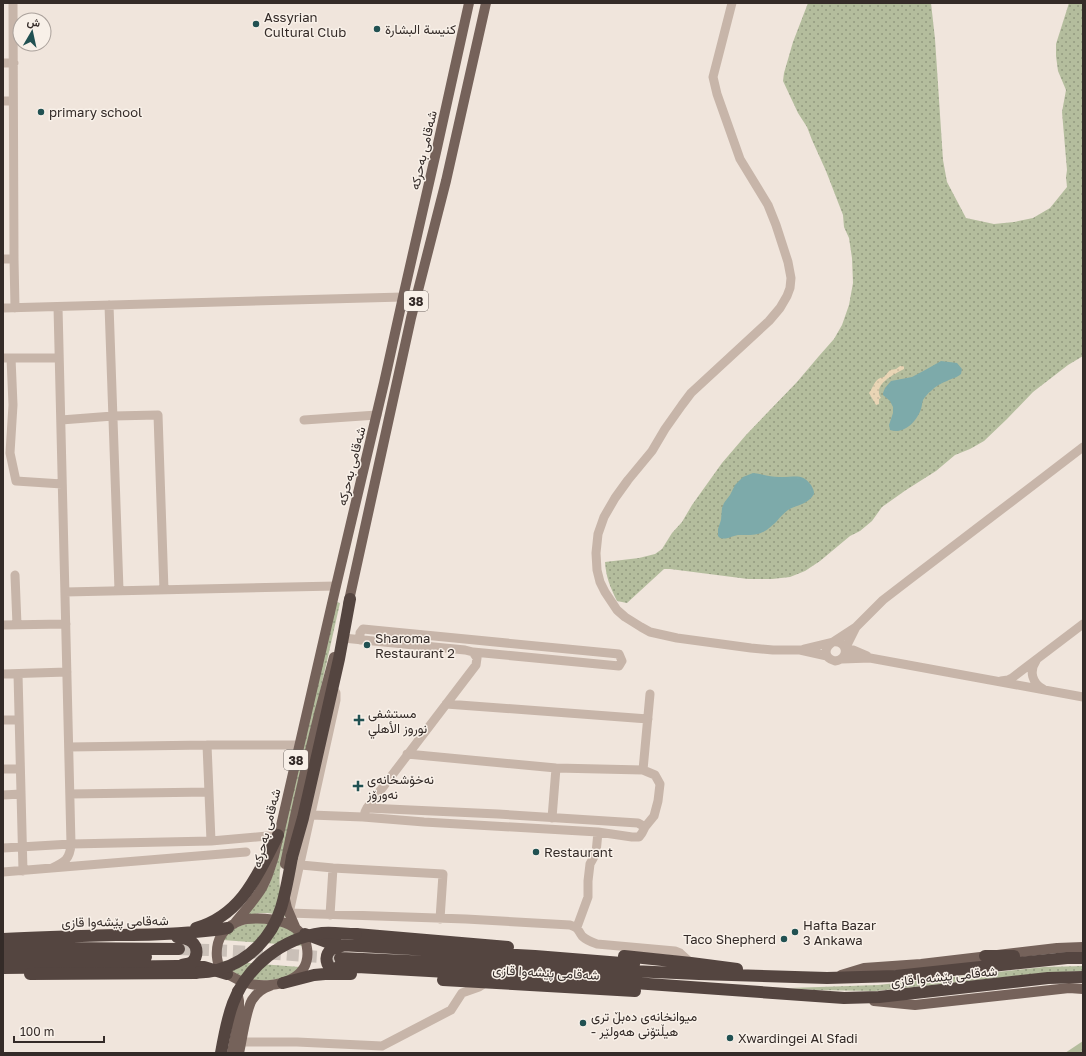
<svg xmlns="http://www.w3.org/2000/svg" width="1086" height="1056" viewBox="0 0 1086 1056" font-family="'Golos Text',Vazirmatn,sans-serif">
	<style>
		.grass { fill: url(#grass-dots) }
		.sand { fill: url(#sand-dots) }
		.park { fill: url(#park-crowns) }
		.water { fill: #7daaaa }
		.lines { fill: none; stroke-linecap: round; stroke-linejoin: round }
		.highway-tunnel { stroke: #cac0b8; stroke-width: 12; stroke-dasharray: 12 6; stroke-linecap: butt }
		.minor { stroke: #c7b5a9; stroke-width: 9 }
		.major { stroke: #75625a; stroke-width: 10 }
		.highway { stroke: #544540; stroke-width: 12 }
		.highway-bridge { stroke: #544540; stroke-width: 12 }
		.poi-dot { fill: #215152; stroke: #f8f0e8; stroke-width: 1.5 }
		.labels { text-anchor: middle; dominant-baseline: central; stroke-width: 3; stroke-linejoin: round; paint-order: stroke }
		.shield { fill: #f8f0e8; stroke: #6f6662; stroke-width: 1 }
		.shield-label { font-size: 12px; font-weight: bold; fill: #342b28 }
		.poi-label { font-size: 13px; fill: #342b28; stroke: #f8f0e8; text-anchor: start }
		.street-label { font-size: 13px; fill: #342b28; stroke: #f8f0e8 }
	</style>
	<defs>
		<pattern id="grass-dots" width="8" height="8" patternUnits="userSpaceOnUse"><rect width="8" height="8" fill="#b4bd9d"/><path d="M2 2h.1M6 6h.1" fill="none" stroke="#939a80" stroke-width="1.8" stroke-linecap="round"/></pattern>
		<pattern id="sand-dots" width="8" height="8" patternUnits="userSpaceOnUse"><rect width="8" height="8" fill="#e9d5b5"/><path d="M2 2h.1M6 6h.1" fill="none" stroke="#c8b79c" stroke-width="1.8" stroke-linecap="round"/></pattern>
		<pattern id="park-crowns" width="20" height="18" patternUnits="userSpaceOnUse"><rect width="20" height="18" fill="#b4bd9d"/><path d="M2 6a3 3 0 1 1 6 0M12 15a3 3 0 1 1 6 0" fill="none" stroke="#939a80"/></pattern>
	</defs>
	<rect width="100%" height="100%" fill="#f0e5dc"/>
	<path class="grass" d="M808 3H931L935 39 943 160 947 182 966 218 994 224 1014 222 1033 218 1050 208 1067 187 1066 177 1067 170 1062 112 1066 90 1058 71 1056 56V44L1069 3H1083V356L1068 365 1033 392 1007 419 984 441 970 449 955 455 936 471 906 490 882 507 872 521 860 531 850 536 820 561 805 571 790 577 772 579H748L670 569H664L627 603 617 601C610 587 606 577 605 562L639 558 655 554 662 549 672 533 682 522 692 505 722 463 746 435 797 382 819 356 834 339 842 325 849 305 853 283 852 258 849 238 844 227 843 215 826 171 812 140 807 127 798 113 783 81 784 73 793 42Z
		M336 602 340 603 280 870C278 891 282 899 289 918 271 913 264 911 245 916L253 907 269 885 276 866Z
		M254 922 279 925 295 932 305 946 223 940C230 928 241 925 254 922Z
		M223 961 300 967C298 969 296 973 294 974 292 976 288 976 285 977 263 984 237 981 223 961Z
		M1083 966V971L1044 973 875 991 816 990 790 988 878 985 1044 967Z"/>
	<path class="sand" d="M900 366H903L904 367V369C895 374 872 384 881 398L879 399V404L876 405 869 393C874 387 874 378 884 377L890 370 896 369Z"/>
	<path class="park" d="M1083 1041V1053H1065Z"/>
	<path class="water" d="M941 361 957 363 962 369 961 374C957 378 952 378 947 381 941 383 936 386 931 391 928 393 925 397 923 400 922 403 922 406 921 409 917 421 904 435 890 430L889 425 893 413V407L890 401 883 395V393L885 388 891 381 912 377 927 369Z
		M753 473C762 474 770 477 779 477 793 478 802 472 811 485 813 489 814 490 814 494 809 504 796 505 788 510 784 513 780 517 777 521 762 536 757 535 738 535 731 536 728 540 720 538L718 536V529L721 520 722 508 724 503 730 495 735 485 743 477Z"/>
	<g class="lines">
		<path class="highway-tunnel" d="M179 949 233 951 337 958"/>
		<path class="minor" d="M13 3 14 259 15 308
			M732 3 713 77 717 94 740 159 768 205 776 225 788 262 791 278 790 288 787 296 780 308 769 321 691 393 682 405 665 429 652 451 628 480 615 498 604 517 598 534 596 553 597 570 600 582 605 592 617 610 625 617 641 627 650 632 677 638 751 648 773 650H800L827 656
			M3 63H14
			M3 101H13
			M3 259H14
			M109 305 119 590
			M3 308 403 297
			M3 358H59
			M11 358 13 405 10 453 16 481 62 484
			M61 420 113 416 158 415 164 590
			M304 420 377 415
			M15 575 17 625
			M65 592 336 586
			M3 625 66 624
			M856 627 845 649 853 650 867 656
			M343 638 465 650 473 652 477 658 476 665 367 808 365 812
			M360 640V633L363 629 619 654 622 661 619 666 473 652
			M804 649 833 642C848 640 850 659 835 661 824 658 823 648 833 642L856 627 883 600 909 580 1040 480 1083 447
			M842 659 870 658 1083 697
			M1036 661C1029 671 1032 683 1043 689
			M3 674 67 672
			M18 674 23 871
			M1001 681 1008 680 1012 678 1083 624
			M333 689 336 693V700L289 913 466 919 570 925C579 928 577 929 582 936 586 940 591 942 597 944L675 951 680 953 691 963
			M446 704 648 719
			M3 720H19
			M207 745 211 841
			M69 747 207 745H299
			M407 754 556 768 643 770 650 694
			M3 769H20
			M643 770 655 775 660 784 658 801 654 816 645 827
			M70 794 209 792
			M3 795 21 794
			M311 815 363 817 424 822 598 832 632 837H639L642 833 645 827 638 823 498 814 367 808
			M552 818 556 768
			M3 848 71 844 211 841 278 835
			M301 865 333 868 443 874 440 919
			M52 868C65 862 70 859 71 844L58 307
			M3 872 246 852
			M330 915 333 868
			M577 927 588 897V881L590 864 596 853 598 832
			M241 1042H297L382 1046 451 1010 462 993 479 987 485 983"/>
		<path class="major" d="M348 605 411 318 446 181 486 3
			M285 864C299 794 315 726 334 657
			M284 895 287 908 296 929
			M247 919C269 917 304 921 307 948 312 980 275 989 251 984 244 983 238 980 231 976 228 974 224 972 221 969 216 962 216 951 218 943 222 929 234 922 247 919Z
			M234 924C242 914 251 904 258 894 266 883 270 869 274 856L336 586 384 383 403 297 437 148 469 3
			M841 975 864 968 921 964 1057 948 1083 947
			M874 1001 915 1005 1069 988 1083 989
			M232 1053 239 1015V1001L237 991
			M239 1053C242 1040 246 1010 252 1000 256 994 263 988 270 986"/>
		<path class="highway" d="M292 857 303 818 339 659 350 599
			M196 928C242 915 258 874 278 835
			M305 934 329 943 340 945 535 956 634 964
			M356 934 508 947
			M177 937C182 938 188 938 192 942 198 947 198 957 192 962 189 964 185 964 182 965
			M3 939C41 937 78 936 116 935 153 935 191 934 228 928
			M3 949 61 948 179 949
			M624 956 691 963 737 969
			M985 956H1014
			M340 958 699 974 827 978 896 976 1067 958H1083
			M3 959 62 957H146
			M339 966 606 981 844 998 879 997 1048 978 1083 977
			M3 968 177 966 204 967 227 974
			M341 973C321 969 322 947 342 946
			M443 980 635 991
			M283 983 314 975 325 974H351"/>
		<path class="highway-bridge" d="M30 974 196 973C204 972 213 972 220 969 249 961 272 937 281 908 286 892 289 874 292 857
			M221 1053C224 1036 227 1019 233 1003 247 966 283 938 322 933 334 932 345 934 356 934"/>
	</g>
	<g class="poi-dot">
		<circle cx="256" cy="24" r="4"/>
		<circle cx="377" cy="29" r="4"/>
		<circle cx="41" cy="112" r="4"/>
		<circle cx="367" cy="645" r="4"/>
		<path d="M357 714h4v4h4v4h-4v4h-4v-4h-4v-4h4z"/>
		<path d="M356 780h4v4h4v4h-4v4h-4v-4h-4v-4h4z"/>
		<circle cx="536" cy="852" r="4"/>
		<circle cx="795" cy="932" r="4"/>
		<circle cx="784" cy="939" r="4"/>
		<circle cx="583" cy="1023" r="4"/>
		<circle cx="730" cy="1038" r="4"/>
	</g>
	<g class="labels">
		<g class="shield">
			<rect x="404" y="291" width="24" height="20" rx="3"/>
			<rect x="284" y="750" width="24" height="20" rx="3"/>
		</g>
		<g class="shield-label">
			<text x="416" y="301">38</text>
			<text x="296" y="760">38</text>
		</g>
		<g class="poi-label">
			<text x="264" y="17">Assyrian<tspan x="264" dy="15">Cultural Club</tspan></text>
			<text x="385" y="29">كنيسة البشارة</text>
			<text x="49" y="112">primary school</text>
			<text x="375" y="638">Sharoma<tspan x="375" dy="15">Restaurant 2</tspan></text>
			<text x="368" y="713">مستشفى<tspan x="368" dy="15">نوروز الأهلي</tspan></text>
			<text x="367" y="779">نەخۆشخانەی<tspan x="367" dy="15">نەورۆز</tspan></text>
			<text x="544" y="852">Restaurant</text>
			<text x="803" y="925">Hafta Bazar<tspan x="803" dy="15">3 Ankawa</tspan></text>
			<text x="776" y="939" text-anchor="end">Taco Shepherd</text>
			<text x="591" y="1016">میوانخانەی دەبڵ تری<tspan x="591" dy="15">- هیڵتۆنی هەولێر</tspan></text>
			<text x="738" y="1038">Xwardingei Al Sfadi</text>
		</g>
		<g class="street-label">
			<text transform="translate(423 150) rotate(-77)">شەقامی بەحرکە</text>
			<text transform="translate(351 466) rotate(-76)">شەقامی بەحرکە</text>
			<text transform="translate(266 828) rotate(-76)">شەقامی بەحرکە</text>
			<text transform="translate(115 921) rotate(-1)">شەقامی پێشەوا قازی</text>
			<text transform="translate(546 972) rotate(3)">شەقامی پێشەوا قازی</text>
			<text transform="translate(944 976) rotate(-6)">شەقامی پێشەوا قازی</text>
		</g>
	</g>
	<rect width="1086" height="1056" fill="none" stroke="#342b28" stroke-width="8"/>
	<g transform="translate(32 32) rotate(9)"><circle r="19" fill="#f8f0e8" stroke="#aaa19b"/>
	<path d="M0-3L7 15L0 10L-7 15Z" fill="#215152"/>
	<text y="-6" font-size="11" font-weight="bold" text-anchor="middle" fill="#342b28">ش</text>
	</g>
	<path d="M14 1036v6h90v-6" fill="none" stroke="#342b28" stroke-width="2"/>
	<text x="20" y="1036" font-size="12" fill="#342b28" stroke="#f8f0e8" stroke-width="3" paint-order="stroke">100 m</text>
</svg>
